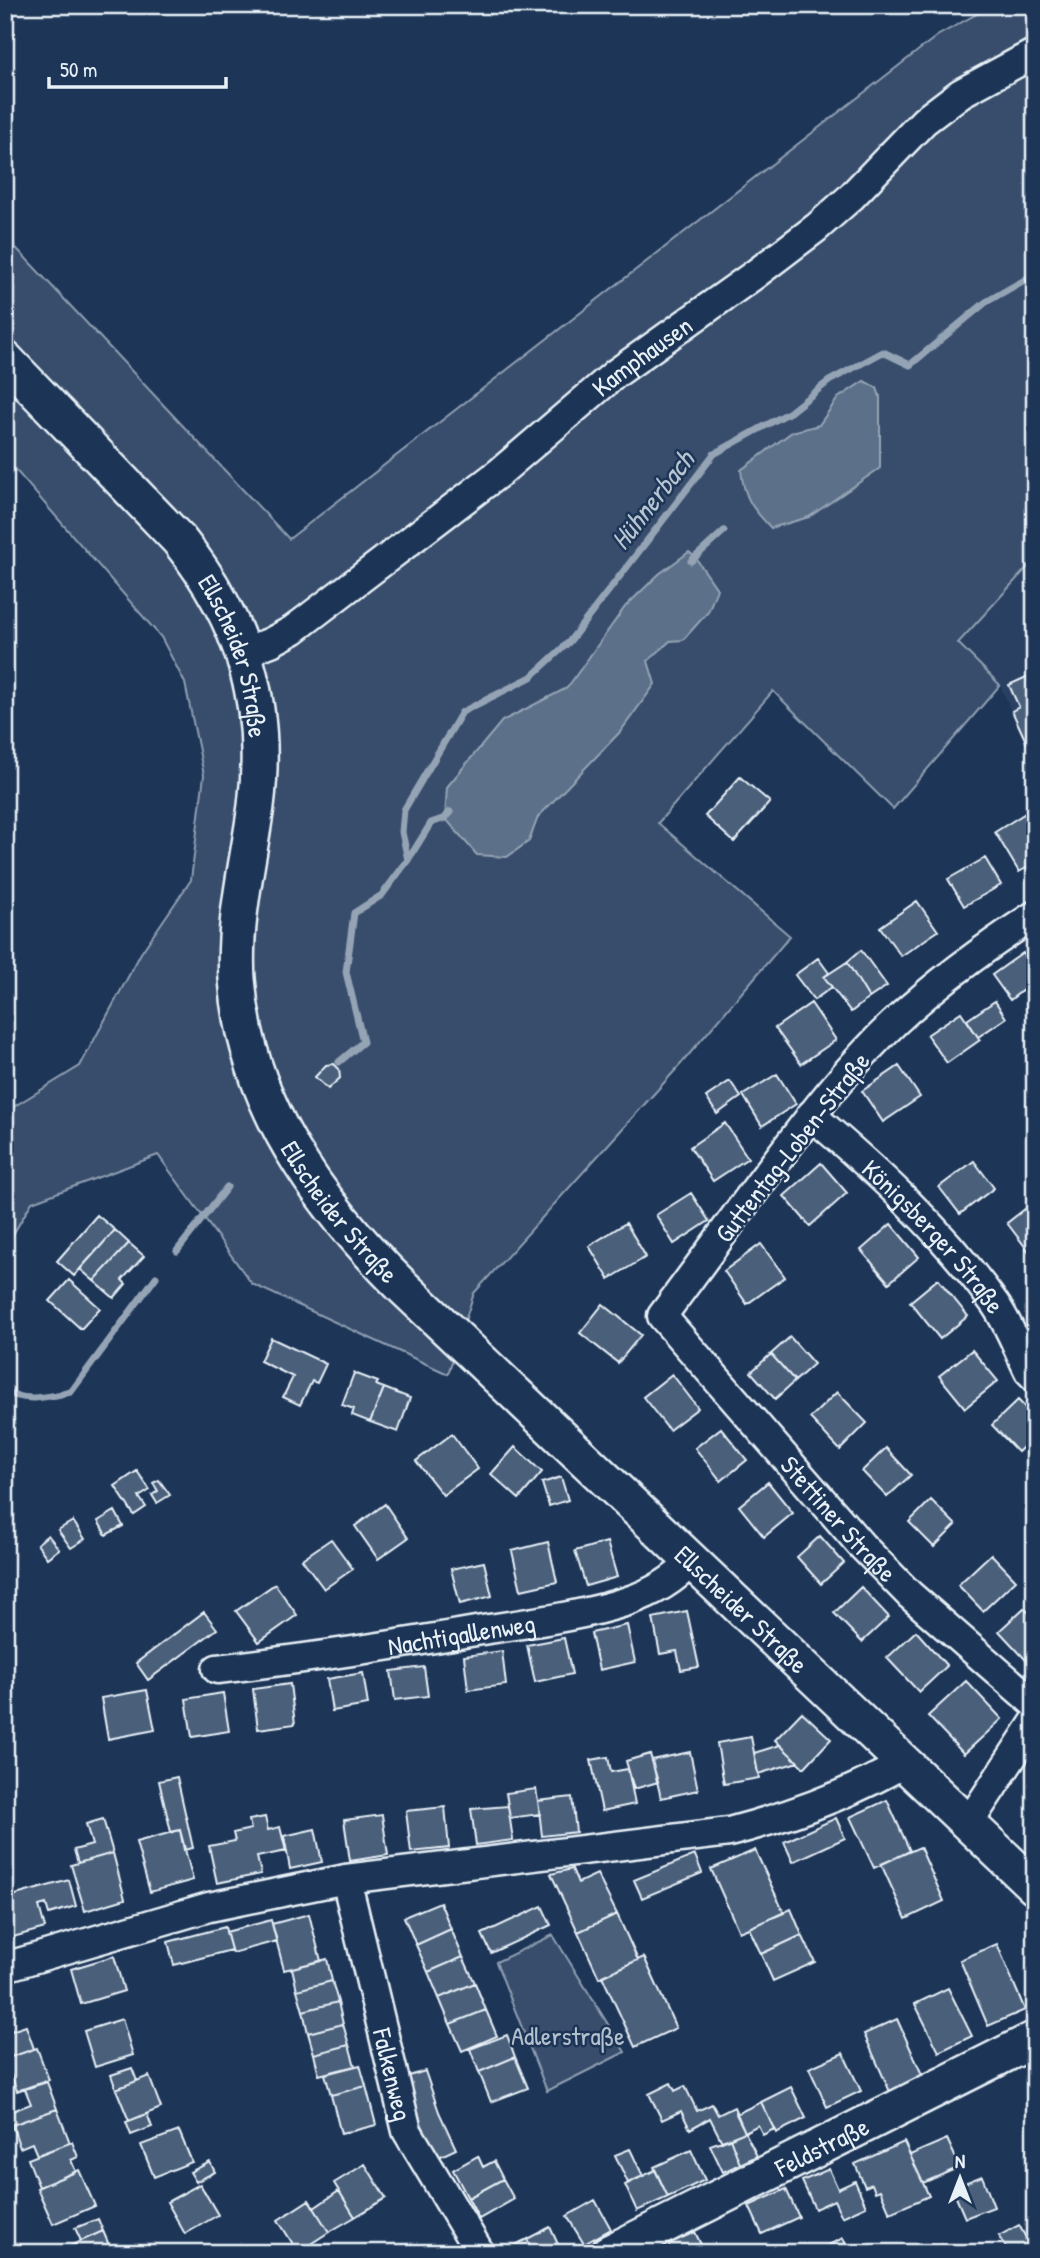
<svg xmlns="http://www.w3.org/2000/svg" width="1040" height="2258" viewBox="0 0 1040 2258" font-family="'Patrick Hand',sans-serif">
	<style>
		.built { fill: #2a4162 }
		.green { fill: #374d6c; stroke: #909fb2; stroke-width: 2 }
		.water { fill: #5d7089; stroke: #95a4b5; stroke-width: 2 }
		.lines { fill: none; stroke-linecap: round; stroke-linejoin: round }
		.stream { stroke: #95a4b5; stroke-width: 7 }
		.building { fill: #495e7a; stroke: #e8f1f8; stroke-width: 2 }
		.minor-casing { stroke: #e8f1f8; stroke-width: 33 }
		.tertiary-casing { stroke: #e8f1f8; stroke-width: 40 }
		.minor { stroke: #1d3557; stroke-width: 28 }
		.tertiary { stroke: #1d3557; stroke-width: 35 }
		.labels { text-anchor: middle; dominant-baseline: central; stroke-width: 5; stroke-linejoin: round; paint-order: stroke }
		.street-label { font-size: 26px; fill: #e8f1f8; stroke: #1d3557 }
		.park-label { font-size: 26px; fill: #b3c0ce; stroke: #1d3557 }
		.water-label { font-size: 28px; font-style: italic; fill: #b7c4d1; stroke: #1d3557 }
	</style>
	<rect width="100%" height="100%" fill="#1d3557"/>
	<filter id="ink" filterUnits="userSpaceOnUse"><feTurbulence type="fractalNoise" baseFrequency=".0143" numOctaves="2"/><feDisplacementMap in="SourceGraphic" scale="14" xChannelSelector="R" yChannelSelector="G"/><feConvolveMatrix kernelMatrix="1 2 1 2 8 2 1 2 1" color-interpolation-filters="sRGB"/></filter>
	<g filter="url(#ink)">
		<path class="built" d="M1035 559V767L1000 685 958 643Z"/>
		<path class="green" d="M993 5H1035V559L958 643 1000 685 893 809 773 691 658 823 790 936 680 1065 474 1293 448 1374 252 1284 158 1155 32 1202 5 1248V1112L80 1066 141 953 191 880 204 775 185 683 161 637 5 458V236L289 539 937 36Z
			M553 1935 625 2052 547 2091 496 1962Z"/>
		<path class="water" d="M864 381 877 388 880 397V468L809 517 771 528C752 508 744 498 741 470L792 432 819 425 838 398Z
			M689 552 695 557 717 589 708 612 683 640 670 641 648 661 655 684 620 732 538 817 529 841 507 857 477 855 445 818 447 787 502 721 567 688 625 607 659 574Z"/>
		<g class="lines">
			<path class="stream" d="M691 561 724 531
				M408 860 402 832 404 810 462 712 531 677 569 642 714 454 790 412 829 381 883 352 910 365 986 302 1035 274
				M339 1062 363 1042 346 972 354 913 382 895 408 860 431 823 445 818 450 812
				M177 1251 227 1187
				M5 1390C23 1404 51 1396 71 1392L156 1277"/>
		</g>
		<path class="building" d="M1035 673V761L1012 711 1019 707 1009 685Z
			M740 777 770 802 734 842 705 816Z
			M1035 807V863L1019 872 995 832Z
			M985 858 1001 885 964 906 948 879Z
			M917 901 938 931 901 956 880 927Z
			M861 950 887 986 869 998 847 962Z
			M1023 953 1035 969V1006L1023 990 1010 1000 992 975Z
			M818 958 829 973 824 977 832 987 814 1000 795 975Z
			M847 962 869 998 851 1012 824 977Z
			M995 1001 1006 1018 978 1037 967 1020Z
			M811 1003 836 1040 801 1064 775 1028Z
			M961 1012 980 1040 947 1063 927 1035Z
			M334 1064 339 1069 340 1078 328 1089 315 1077 326 1065Z
			M899 1066 920 1097 883 1122 862 1091Z
			M777 1074 796 1104 762 1126 743 1095Z
			M730 1081 741 1097 717 1114 706 1097Z
			M725 1123 748 1158 713 1181 690 1147Z
			M974 1161 994 1188 960 1214 939 1187Z
			M821 1163 847 1193 810 1226 784 1196Z
			M691 1193 709 1221 674 1244 656 1215Z
			M1035 1201V1256L1033 1257 1007 1223Z
			M97 1215 115 1230 74 1276 57 1261Z
			M626 1223 646 1257 609 1279 589 1246Z
			M891 1224 919 1257 889 1283 861 1250Z
			M115 1230 129 1243 94 1281 80 1269Z
			M129 1243 144 1256 122 1280 126 1284 114 1298 94 1281Z
			M761 1244 785 1277 747 1304 724 1271Z
			M938 1279 968 1316 940 1339 910 1302Z
			M69 1280 100 1308 81 1329 50 1301Z
			M603 1304 641 1335 618 1363 580 1333Z
			M790 1337 814 1364 795 1381 771 1354Z
			M271 1338 326 1364 317 1383 312 1381 300 1405 283 1397 293 1377 260 1361Z
			M972 1350 998 1381 965 1408 939 1376Z
			M771 1354 795 1381 775 1399 751 1372Z
			M354 1373 378 1382 376 1385 384 1388 370 1422 352 1415 354 1409 342 1405Z
			M672 1374 698 1408 669 1430 643 1397Z
			M384 1388 410 1398 398 1432 370 1422Z
			M837 1392 867 1423 840 1450 810 1418Z
			M1018 1400 1035 1418V1436L1018 1452 992 1425Z
			M721 1428 747 1460 721 1481 695 1448Z
			M452 1434 478 1469 443 1495 416 1461Z
			M515 1447 542 1472 519 1499 491 1474Z
			M886 1448 911 1475 887 1497 862 1471Z
			M137 1471 150 1490 139 1497 146 1507 134 1515 115 1486Z
			M561 1477 568 1500 549 1506 542 1483Z
			M159 1480 170 1495 157 1503 152 1495 158 1491 153 1483Z
			M768 1482 793 1513 764 1537 739 1506Z
			M931 1500 956 1525 934 1547 909 1522Z
			M385 1504 408 1538 378 1559 355 1526Z
			M115 1511 123 1526 106 1535 98 1521Z
			M73 1521 85 1539 71 1548 58 1530Z
			M48 1535 59 1549 47 1558 37 1544Z
			M820 1536 844 1563 821 1584 797 1557Z
			M331 1539 353 1569 324 1589 302 1559Z
			M548 1542 557 1582 521 1590 512 1551Z
			M607 1542 617 1577 586 1586 575 1551Z
			M991 1554 1016 1580 983 1611 958 1585Z
			M484 1562 492 1596 460 1604 451 1569Z
			M275 1584 297 1615 259 1642 236 1611Z
			M861 1587 889 1617 862 1642 834 1613Z
			M1024 1608 1035 1619V1652L1026 1660 999 1631Z
			M687 1611 699 1667 681 1670 677 1651 660 1654 653 1618Z
			M204 1612 217 1629 148 1680 136 1663Z
			M627 1625 635 1662 599 1670 591 1633Z
			M916 1631 947 1666 919 1692 887 1658Z
			M564 1638 572 1674 535 1682 527 1645Z
			M502 1651 506 1685 468 1690 464 1656Z
			M424 1667 428 1696 395 1700 391 1671Z
			M363 1673 368 1705 332 1711 327 1679Z
			M966 1681 1002 1719 964 1754 928 1716Z
			M290 1684 295 1724 258 1729 253 1689Z
			M147 1690 155 1730 108 1739 101 1698Z
			M223 1693 229 1731 192 1737 186 1699Z
			M802 1712 831 1739 804 1768 775 1740Z
			M751 1737 759 1778 724 1784 717 1743Z
			M780 1745 798 1762 758 1774 754 1753Z
			M690 1752 698 1790 661 1798 652 1760Z
			M650 1754 658 1782 634 1789 626 1761Z
			M608 1757 611 1772 628 1769 635 1804 602 1811 591 1760Z
			M177 1777 193 1848 184 1850 180 1830 171 1832 159 1781Z
			M536 1789 540 1814 510 1818 506 1793Z
			M572 1797 576 1832 542 1836 538 1801Z
			M887 1800 910 1851 874 1868 850 1817Z
			M508 1806 513 1840 476 1845 471 1809Z
			M445 1807 449 1848 411 1852 406 1811Z
			M382 1815 388 1855 350 1861 344 1820Z
			M265 1817 268 1830 280 1827 286 1851 257 1857 261 1874 217 1883 209 1846 235 1841 233 1833 251 1829 249 1820Z
			M836 1818 845 1838 793 1862 784 1842Z
			M103 1819 113 1853 78 1863 74 1850 92 1845 86 1824Z
			M315 1829 322 1862 290 1869 284 1836Z
			M180 1830 193 1880 150 1892 136 1842Z
			M920 1847 944 1901 906 1919 881 1864Z
			M755 1850 784 1913 739 1932 711 1869Z
			M113 1853 125 1899 85 1911 71 1865Z
			M695 1855 702 1873 642 1898 634 1880Z
			M572 1869 578 1883 597 1874 617 1914 578 1932 551 1874Z
			M69 1880 76 1906 49 1914 46 1904 39 1906 45 1928 6 1939 5 1898Z
			M440 1902 451 1929 416 1945 404 1917Z
			M542 1906 551 1925 491 1953 482 1934Z
			M791 1909 802 1935 761 1954 749 1928Z
			M309 1914 321 1961 284 1970 272 1924Z
			M617 1914 638 1960 599 1978 578 1932Z
			M271 1920 277 1941 232 1953 226 1932Z
			M225 1927 231 1950 174 1965 168 1942Z
			M451 1929 463 1957 428 1972 416 1945Z
			M802 1935 815 1962 773 1981 761 1954Z
			M997 1944 1025 2010 988 2026 960 1960Z
			M114 1956 124 1991 81 2004 71 1969Z
			M463 1957 475 1983 439 1998 428 1972Z
			M644 1957 676 2028 635 2047 602 1976Z
			M327 1959 332 1981 297 1990 292 1968Z
			M332 1981 338 2002 303 2011 297 1990Z
			M475 1983 486 2010 450 2024 439 1998Z
			M948 1988 972 2036 939 2052 915 2004Z
			M8 2000 12 2010 6 2012 12 2031 5 2033V2001Z
			M338 2002 343 2024 308 2033 303 2011Z
			M486 2010 497 2036 462 2051 450 2024Z
			M122 2019 133 2055 95 2067 84 2031Z
			M897 2019 924 2079 891 2094 864 2034Z
			M343 2024 349 2045 314 2054 308 2033Z
			M26 2026 34 2049 5 2059V2033Z
			M507 2035 515 2057 479 2072 470 2049Z
			M349 2045 355 2066 319 2075 314 2054Z
			M37 2048 49 2080 17 2091 5 2059Z
			M843 2053 861 2091 827 2107 809 2068Z
			M515 2057 528 2088 491 2102 479 2072Z
			M360 2065 366 2086 331 2095 325 2074Z
			M132 2068 137 2081 116 2089 111 2075Z
			M425 2071 439 2112 456 2149 437 2158 419 2119 406 2077Z
			M149 2076 161 2108 129 2121 116 2089Z
			M47 2082 57 2109 12 2125 7 2113 31 2104 25 2089Z
			M671 2083 675 2091 685 2086 697 2111 712 2104 718 2115 734 2107 745 2132 722 2142 710 2118 690 2129 681 2111 662 2120 649 2094Z
			M366 2086 376 2125 341 2134 331 2095Z
			M791 2087 806 2118 776 2133 761 2102Z
			M761 2102 774 2129 763 2135 758 2125 745 2132 736 2114Z
			M57 2109 70 2143 37 2155 32 2143 20 2148 12 2125Z
			M147 2114 152 2127 131 2135 126 2122Z
			M179 2131 192 2162 154 2177 141 2145Z
			M745 2132 757 2156 740 2164 730 2138Z
			M730 2138 740 2164 723 2172 710 2145Z
			M947 2139 960 2167 923 2183 910 2155Z
			M72 2142 78 2157 71 2160 76 2172 39 2187 28 2159Z
			M904 2142 929 2196 890 2213 880 2190 875 2192 872 2184 865 2187 855 2164Z
			M630 2149 643 2176 628 2183 615 2155Z
			M691 2150 705 2180 668 2197 654 2167Z
			M478 2156 483 2167 494 2161 503 2179 468 2198 453 2170Z
			M210 2162 215 2172 196 2182 190 2172Z
			M365 2164 386 2198 355 2217 334 2183Z
			M829 2169 838 2189 855 2181 866 2206 842 2217 834 2200 815 2209 802 2181Z
			M79 2170 95 2206 53 2224 37 2188Z
			M655 2170 668 2197 637 2211 625 2185Z
			M982 2176 994 2207 965 2218 952 2188Z
			M503 2179 514 2199 479 2219 468 2198Z
			M200 2184 218 2215 185 2234 167 2202Z
			M786 2189 799 2217 762 2234 749 2206Z
			M339 2191 355 2217 329 2232 314 2208Z
			M309 2200 329 2232 298 2252 278 2220Z
			M595 2200 611 2229 584 2244 567 2216Z
			M98 2219 103 2231 81 2241 75 2228Z
			M1019 2225 1031 2247 1021 2253H1009L999 2236Z
			M550 2227 562 2253H534L527 2239Z
			M103 2231 112 2252 55 2253 81 2241Z
			M695 2232 705 2253H672L668 2244Z
			M843 2238 850 2253H824L822 2248Z
			M527 2239 534 2253H503L502 2251Z"/>
		<g class="lines">
			<g class="minor-casing">
				<g id="minor">
					<path id="s1" d="M243 653 271 642 293 630 499 473 615 374 754 275 816 228 851 197 924 121 961 93 1035 53"/>
					<path id="s2" d="M1035 915C984 948 940 980 896 1021 848 1066 808 1119 769 1171 733 1219 698 1268 662 1316L861 1545 910 1595 1035 1704"/>
					<path id="s3" d="M811 1115C877 1171 944 1232 995 1304 1009 1324 1018 1349 1029 1371L1035 1377"/>
					<path id="s4" d="M217 1669C304 1659 390 1646 476 1631 527 1623 579 1617 628 1601 652 1593 674 1580 691 1562"/>
					<path d="M968 1824 1035 1722"/>
					<path id="s5" d="M346 1879 407 2131 480 2253"/>
					<path d="M5 1967 209 1907 346 1879 729 1832C790 1816 849 1795 904 1763"/>
				</g>
			</g>
			<g class="tertiary-casing">
				<g id="tertiary">
					<path id="s6" d="M5 359 179 540C243 620 269 704 256 806 248 864 233 921 237 979 246 1104 318 1203 404 1288L1035 1887"/>
					<path id="s7" d="M609 2253 1035 2039"/>
				</g>
			</g>
			<use href="#minor" class="minor"/>
			<use href="#tertiary" class="tertiary"/>
		</g>
	</g>
	<g class="labels">
		<g class="street-label">
			<text stroke="none"><textPath href="#s1" startOffset="499">Kamphausen</textPath></text>
			<text stroke="none"><textPath href="#s6" startOffset="382">Ellscheider Straße</textPath></text>
			<text transform="translate(792 1147) rotate(-52)">Guttentag-Loben-Straße</text>
			<text stroke="none"><textPath href="#s6" startOffset="970">Ellscheider Straße</textPath></text>
			<text stroke="none"><textPath href="#s3" startOffset="173">Königsberger Straße</textPath></text>
			<text stroke="none"><textPath href="#s2" startOffset="821">Stettiner Straße</textPath></text>
			<text stroke="none"><textPath href="#s6" startOffset="1536">Ellscheider Straße</textPath></text>
			<text stroke="none"><textPath href="#s4" startOffset="247">Nachtigallenweg</textPath></text>
			<text stroke="none"><textPath href="#s5" startOffset="201">Falkenweg</textPath></text>
			<text stroke="none"><textPath href="#s7" startOffset="238">Feldstraße</textPath></text>
		</g>
		<g class="park-label">
			<text x="568" y="2035">Adlerstraße</text>
		</g>
		<g class="water-label">
			<text transform="translate(652 500) rotate(-52)">Hühnerbach</text>
		</g>
	</g>
	<rect width="1040" height="2258" fill="none" stroke="#1d3557" stroke-width="28"/>
	<rect x="14" y="14" width="1012" height="2230" fill="none" stroke="#e8f1f8" stroke-width="2.5" filter="url(#ink)"/>
	<g transform="translate(960 2178)" stroke="#1d3557" stroke-width="5" paint-order="stroke">
	<path d="M0-5L12 26L0 18L-12 26Z" fill="#e8f1f8"/>
	<text y="-10" font-size="19" font-weight="bold" text-anchor="middle" fill="#e8f1f8">N</text>
	</g>
	<path d="M49 77v10h177v-10" fill="none" stroke="#e8f1f8" stroke-width="3.5"/>
	<text x="60" y="77" font-size="21" fill="#e8f1f8" stroke="#1d3557" stroke-width="5" paint-order="stroke">50 m</text>
</svg>
